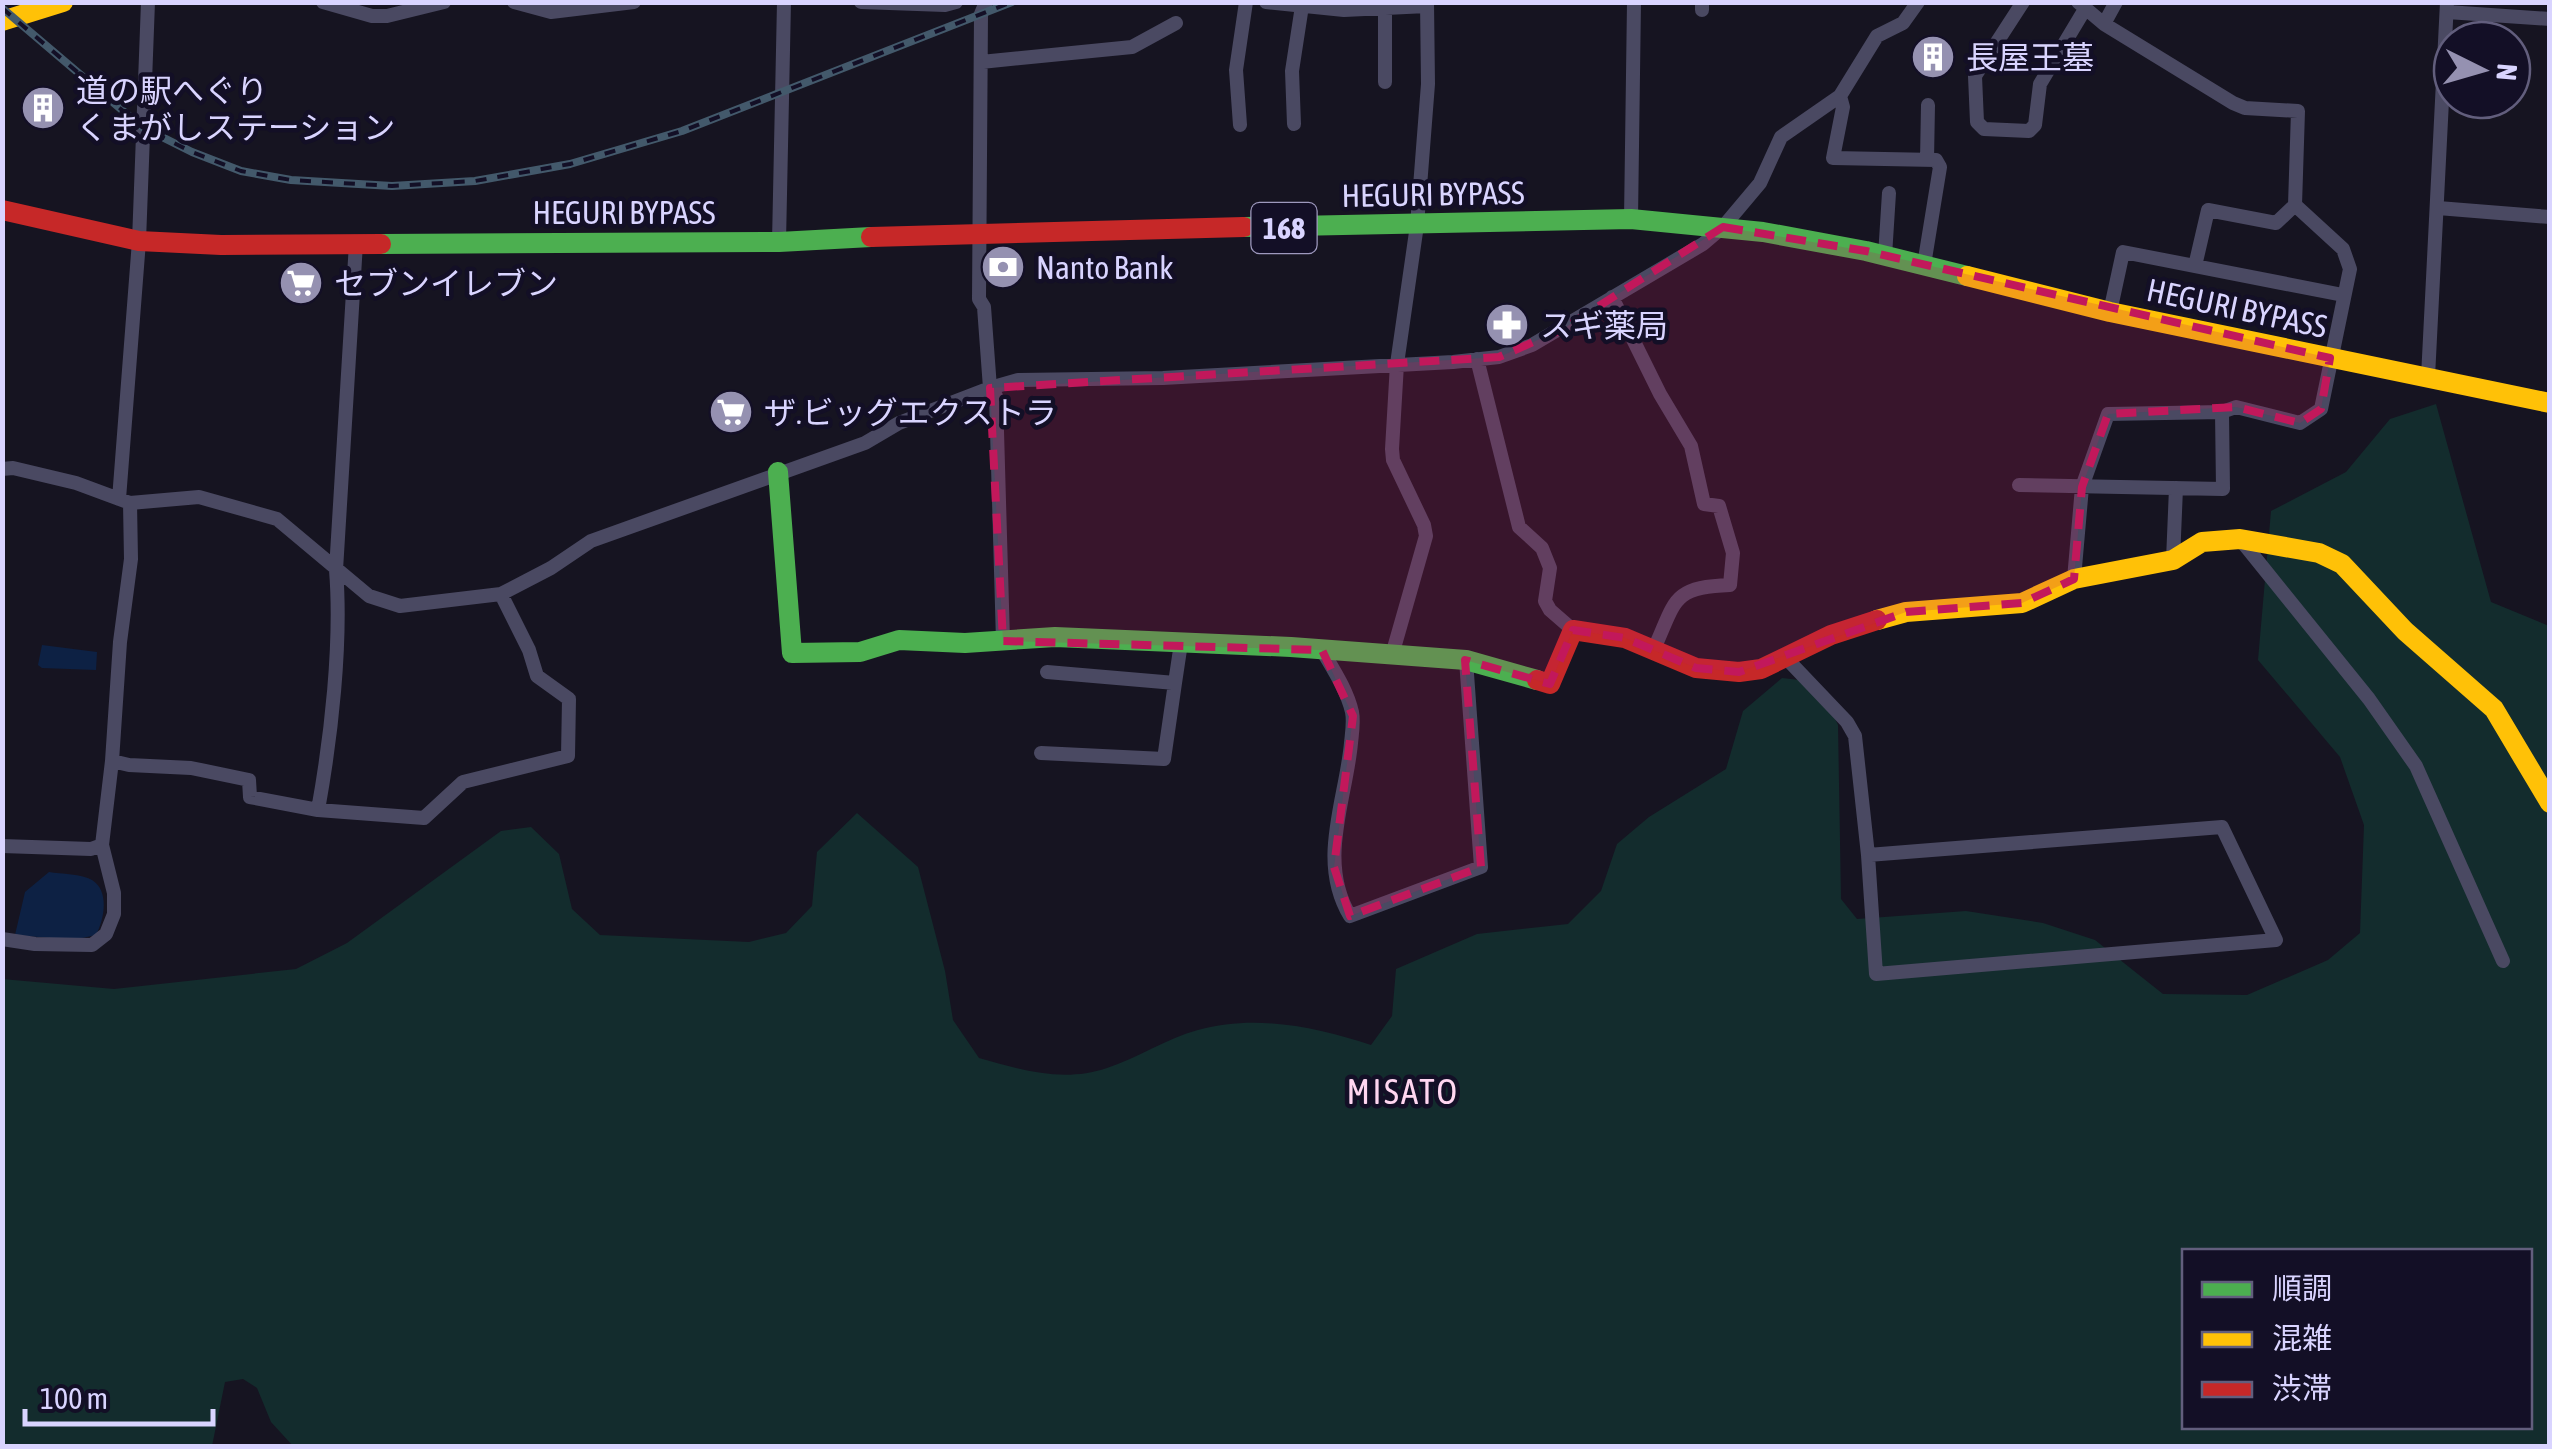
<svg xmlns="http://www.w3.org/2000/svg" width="2552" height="1449" viewBox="0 0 2552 1449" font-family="'Asap Condensed','Noto Sans JP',sans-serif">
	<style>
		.green { fill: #132c2d; fill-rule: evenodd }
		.water { fill: #0d2144 }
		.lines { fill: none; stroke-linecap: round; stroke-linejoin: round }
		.street { stroke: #4a4962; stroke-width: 14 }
		.fast { stroke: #4caf50; stroke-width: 20 }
		.slow { stroke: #ffc107; stroke-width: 20 }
		.jam { stroke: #c62828; stroke-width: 20 }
		.rail-casing { stroke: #43596b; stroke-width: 8 }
		.rail { stroke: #130f26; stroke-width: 4; stroke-dasharray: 11; stroke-linecap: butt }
		.marked { fill: #c2185b; fill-opacity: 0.2; stroke: #c2185b; stroke-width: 8; stroke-dasharray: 20 12; stroke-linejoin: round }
		.labels { text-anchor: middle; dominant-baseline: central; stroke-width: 9; stroke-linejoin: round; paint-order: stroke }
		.shield { fill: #130f26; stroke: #9e99be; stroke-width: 2.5 }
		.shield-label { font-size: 30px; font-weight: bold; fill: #d9d4ff }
		.poi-label { font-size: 32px; fill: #d9d4ff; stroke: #130f26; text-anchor: start }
		.street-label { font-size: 32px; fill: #d9d4ff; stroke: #130f26 }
		.neighbourhood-label { font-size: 35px; letter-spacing: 2.5px; fill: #ffd6f0; stroke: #130f26 }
	</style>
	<rect width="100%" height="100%" fill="#161421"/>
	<path class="green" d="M2436 404 2491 602 2549 626V1446H293L271 1422 257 1388 243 1379 225 1382 212 1446H3L2 979 114 989 296 969 347 943 501 831 531 827 559 854 572 909 600 935 749 942 786 933 812 906 817 852 857 813 918 867 945 971 953 1020 979 1058C1022 1070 1063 1083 1107 1068 1138 1058 1167 1038 1198 1030 1256 1014 1316 1027 1371 1045L1392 1016 1396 969 1477 934 1568 924 1601 891 1617 844 1649 817 1726 769 1743 711 1782 678 1817 682 1838 725 1841 899 1857 919 1966 911 2043 923 2095 940 2163 994 2247 995 2328 960 2360 933 2364 825 2340 757 2258 660 2271 511 2346 472 2390 419ZM2184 1252H2530V1426H2184Z"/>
	<path class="water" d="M42 645 97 652 96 670 42 668 38 665Z
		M49 872C61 874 82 874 92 880 110 891 104 920 96 935L73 940 15 935 25 892Z"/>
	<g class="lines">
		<path class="street" d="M323 2 372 16H387L444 2
			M514 2 551 12 634 2
			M861 2 945 5 956 2
			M986 2 981 14 979 299 984 307 990 388 996 396 1003 641
			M1266 2 1344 10 1427 6
			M1702 2V10
			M2023 2 1975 76 1977 122 1984 129 2029 131 2035 125 2040 84 2085 9
			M1385 8V82
			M2447 12 2550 19
			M2104 24 2116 2
			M981 62 1132 47 1176 23
			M1840 96 1843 107 1833 158 1936 160 1940 167 1924 265
			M1294 124 1292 71 1302 6
			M1240 125 1236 70 1246 2
			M1927 160 1928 105
			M2438 208 2550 217
			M1631 219 1634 2
			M779 242 784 2
			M1885 256 1889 193
			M2195 266 2208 210 2276 223 2295 205
			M1612 297 1660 394 1691 446 1704 504 1719 506 1733 553 1730 585C1670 587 1676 602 1653 651
			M2110 312 2123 252 2343 295
			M1477 359 1519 527 1542 548 1550 568 1545 601 1550 610 1573 630
			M2428 377 2447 2
			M2 469 13 468 76 483 130 503 199 497 277 519 369 596 400 606 501 594 529 650 537 676 569 699 568 756 463 782 424 818 318 810 250 797 249 780 191 768 129 765 112 761
			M2019 485 2223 489 2222 412
			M119 499 139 241 148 2
			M2240 539 2369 699 2416 766 2503 961
			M2173 560 2176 488
			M2074 579 2082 487 2108 414 2222 412 2236 407 2300 423 2321 409 2350 269 2343 249 2295 205 2298 111 2245 108 2233 103 2104 24 2078 2
			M499 595 551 568 591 541 865 443 899 423 990 388 1018 380 1163 378 1453 362 1499 357 1532 345 1703 244 1723 227 1760 183 1781 137 1840 96 1877 36 1903 23 1918 2
			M1322 650C1333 669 1347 690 1352 712 1354 722 1352 733 1351 743 1346 800 1317 861 1350 916L1481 867 1466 660
			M1392 655 1426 536 1424 525 1393 460 1392 449 1397 364 1417 225 1428 84 1427 2
			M1787 659 1847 722 1855 736 1868 855
			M1047 672 1175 683 1181 643
			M1041 753 1164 759 1175 683
			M318 810C331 738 342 643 336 570L356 243
			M2222 827 2276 940 1876 974 1868 855Z
			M2 846 91 849 102 845
			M2 939 35 944 92 945 106 934 114 914V893L102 845 112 761 120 642 131 559 130 503"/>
		<path class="fast" d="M1244 227 1631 219 1763 232 1866 251 1967 276
			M381 244 779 242 871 237
			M778 472 792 653 860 652 899 640 965 643 1055 637 1291 647 1466 660 1537 680"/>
		<path class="slow" d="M2 21 63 2
			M1967 276 2110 312 2550 403
			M1877 620 1906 612 2022 603 2074 579 2173 560 2202 542 2240 539 2319 553 2342 564 2405 631 2494 709 2550 803"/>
		<path class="jam" d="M2 210 139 241 221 245 381 244
			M871 237 1244 227
			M1537 680 1550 684 1573 630 1625 638 1696 668 1739 672 1761 669 1831 635 1877 620"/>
		<g class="rail-casing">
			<path id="rail" d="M2 8 142 127 192 152 241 171 291 180 392 186 475 181 570 164 682 131 1012 2"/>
		</g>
		<use href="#rail" class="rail"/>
	</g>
	<path class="marked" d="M1723 227 1866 251 2330 358 2321 409 2300 423 2236 407 2108 414 2082 487 2074 579 2022 603 1906 612 1739 672 1696 668 1625 638 1573 630 1550 684 1465 660 1481 867 1350 916 1334 867 1353 716 1322 650 1003 641 990 388 1499 357 1563 329Z"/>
	<defs>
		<g id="building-disc" transform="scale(2.25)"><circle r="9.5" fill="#9591b1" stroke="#130f26"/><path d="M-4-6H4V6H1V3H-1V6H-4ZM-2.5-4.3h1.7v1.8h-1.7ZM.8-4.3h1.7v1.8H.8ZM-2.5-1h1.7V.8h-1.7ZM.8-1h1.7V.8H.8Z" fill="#fff"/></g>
		<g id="bank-disc" transform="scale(2.25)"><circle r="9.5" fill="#9591b1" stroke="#130f26"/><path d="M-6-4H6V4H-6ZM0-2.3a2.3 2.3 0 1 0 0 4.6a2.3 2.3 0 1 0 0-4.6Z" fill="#fff"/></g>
		<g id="supermarket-disc" transform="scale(2.25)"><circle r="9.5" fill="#9591b1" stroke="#130f26"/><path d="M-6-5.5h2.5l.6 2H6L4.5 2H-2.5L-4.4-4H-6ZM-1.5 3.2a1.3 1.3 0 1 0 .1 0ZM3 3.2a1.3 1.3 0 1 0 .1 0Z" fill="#fff"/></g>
		<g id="pharmacy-disc" transform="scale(2.25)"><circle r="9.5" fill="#9591b1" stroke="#130f26"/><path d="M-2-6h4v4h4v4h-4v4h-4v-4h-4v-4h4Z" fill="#fff"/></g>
	</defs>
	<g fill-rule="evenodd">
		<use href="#building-disc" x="1933" y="57"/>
		<use href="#building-disc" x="43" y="108"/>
		<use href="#bank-disc" x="1003" y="267"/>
		<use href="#supermarket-disc" x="301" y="283"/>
		<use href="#pharmacy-disc" x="1507" y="325"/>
		<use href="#supermarket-disc" x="731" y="412"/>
	</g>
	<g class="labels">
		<rect class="shield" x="1251.5" y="203" width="65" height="50" rx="8"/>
		<g class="shield-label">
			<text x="1284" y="228">168</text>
		</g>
		<g class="poi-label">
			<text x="1966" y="57">長屋王墓</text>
			<text x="76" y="90">道の駅へぐり<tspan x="76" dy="37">くまがしステーション</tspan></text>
			<text x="1036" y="267">Nanto Bank</text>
			<text x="334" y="283">セブンイレブン</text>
			<text x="1540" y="325">スギ薬局</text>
			<text x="764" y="412">ザ.ビッグエクストラ</text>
		</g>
		<g class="street-label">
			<text transform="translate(1433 194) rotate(-1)">HEGURI BYPASS</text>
			<text x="624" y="212">HEGURI BYPASS</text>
			<text transform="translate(2237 308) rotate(12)">HEGURI BYPASS</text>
		</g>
		<g class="neighbourhood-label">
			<text x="1403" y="1091">MISATO</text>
		</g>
	</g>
	<rect width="2552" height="1449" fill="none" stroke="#d9d4ff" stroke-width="10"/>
	<rect x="2182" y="1249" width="350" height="180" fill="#130f26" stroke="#625e7d" stroke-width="2.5"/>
	<rect x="2202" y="1282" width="50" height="15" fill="#4caf50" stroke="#625e7d" stroke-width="2.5"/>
	<text x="2272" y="1299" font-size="30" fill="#d9d4ff">順調</text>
	<rect x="2202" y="1332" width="50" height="15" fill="#ffc107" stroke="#625e7d" stroke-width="2.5"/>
	<text x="2272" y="1349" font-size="30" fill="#d9d4ff">混雑</text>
	<rect x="2202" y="1382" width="50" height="15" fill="#c62828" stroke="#625e7d" stroke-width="2.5"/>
	<text x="2272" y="1399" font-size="30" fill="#d9d4ff">渋滞</text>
	<g transform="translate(2482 70) rotate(95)"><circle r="48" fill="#130f26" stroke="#625e7d" stroke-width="2.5"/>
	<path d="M0-8L18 38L0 25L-18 38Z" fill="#9591b1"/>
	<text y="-15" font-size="28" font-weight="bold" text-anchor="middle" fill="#d9d4ff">N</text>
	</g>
	<path d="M25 1409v15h188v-15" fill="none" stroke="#d9d4ff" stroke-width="5"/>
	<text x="40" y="1409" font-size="30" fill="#d9d4ff" stroke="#130f26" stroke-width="8" paint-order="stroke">100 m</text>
</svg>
